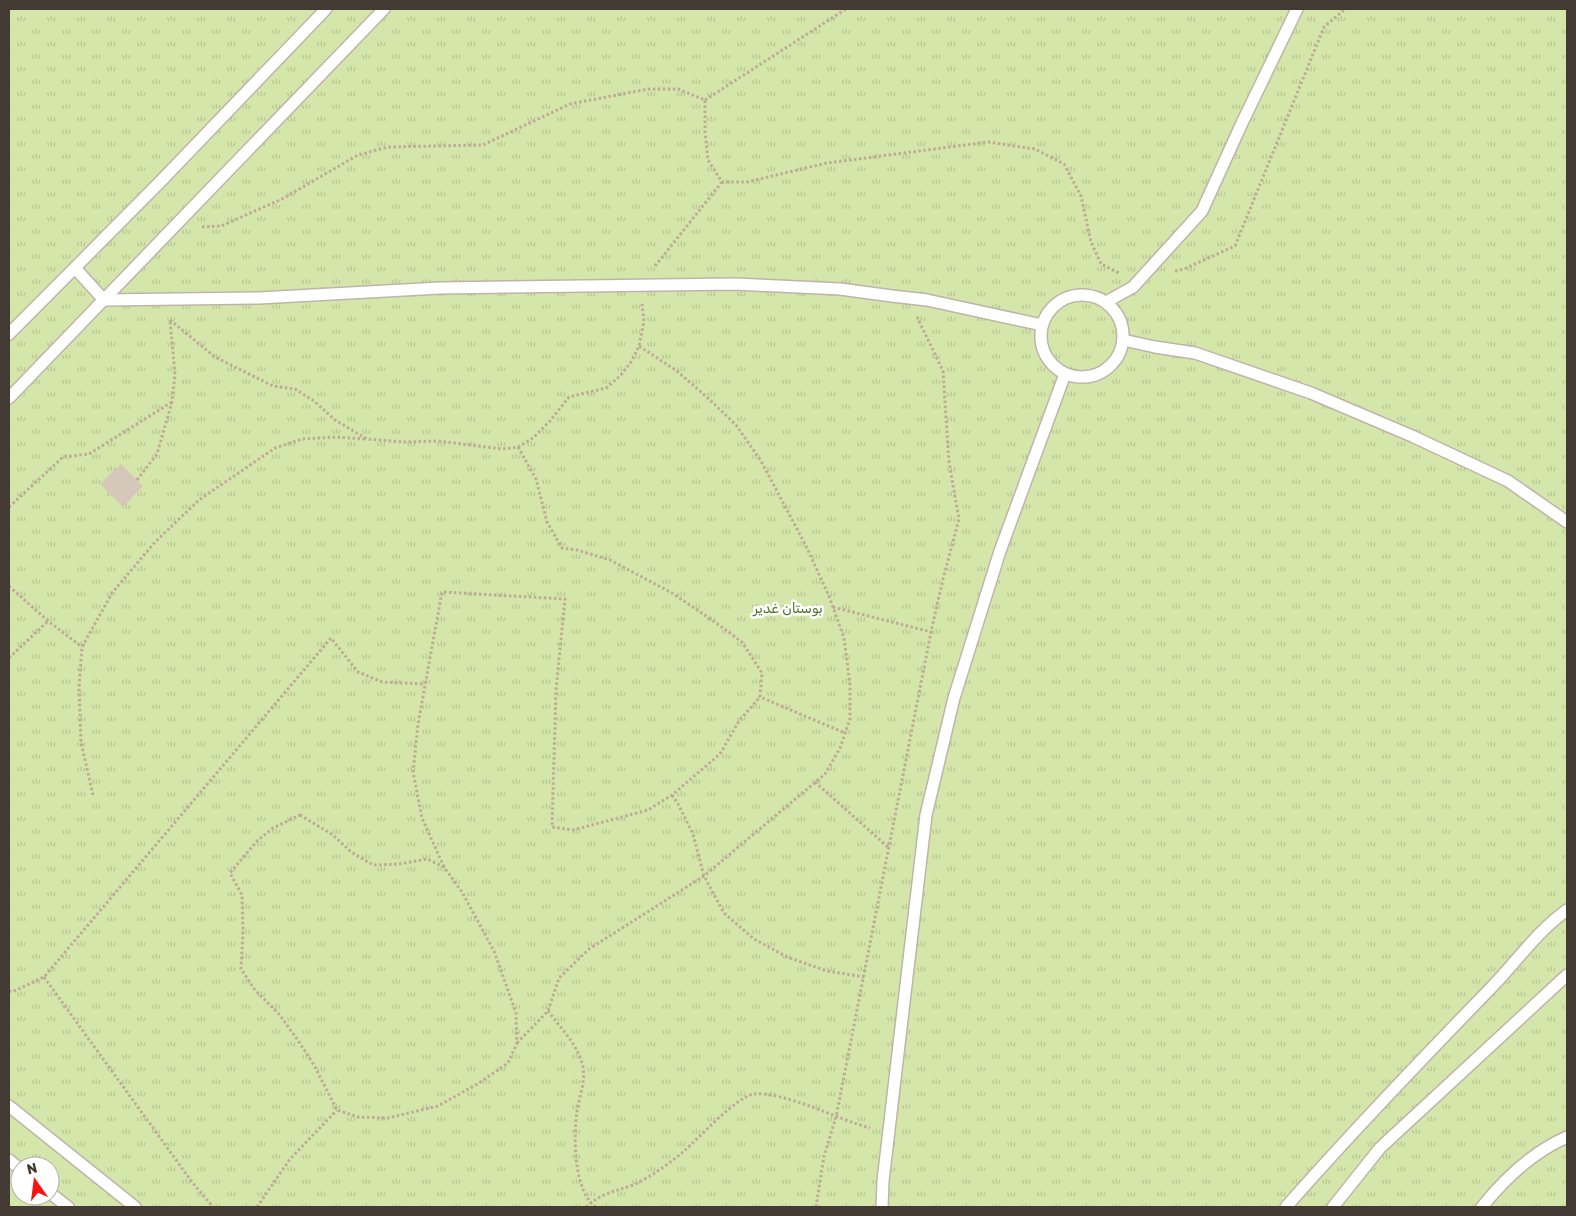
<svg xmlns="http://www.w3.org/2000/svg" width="1576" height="1216" viewBox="0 0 1576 1216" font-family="Rubik,Vazirmatn,sans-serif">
	<defs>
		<pattern id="grass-tufts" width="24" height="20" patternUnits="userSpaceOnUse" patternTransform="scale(1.25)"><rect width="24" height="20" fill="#d5e6ab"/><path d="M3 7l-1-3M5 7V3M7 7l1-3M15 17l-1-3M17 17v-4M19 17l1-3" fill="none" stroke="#b8c694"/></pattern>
	</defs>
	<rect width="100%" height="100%" fill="#f1ebe3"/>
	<path fill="url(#grass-tufts)" fill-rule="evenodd" d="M9,9h1558v1198h-1558zM20,1166h30v30h-30z"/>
	<polygon fill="#d6c7bb" points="121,464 143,486 123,507 100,484"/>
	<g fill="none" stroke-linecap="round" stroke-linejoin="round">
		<g stroke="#c0b4a9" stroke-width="14">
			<g id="lane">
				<polyline points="75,268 104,300 259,298 440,288 735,284 840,289 892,296 927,300 1042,325"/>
				<circle cx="1082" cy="336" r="41"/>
				<polyline points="1106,302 1133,287 1202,211 1242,123 1297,9"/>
				<polyline points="9,334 160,182 326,9"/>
				<polyline points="1123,340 1155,347 1195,353 1311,393 1412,436 1508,481 1567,522"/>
				<polyline points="9,398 384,9"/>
				<polyline points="9,1106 135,1207"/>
				<polyline points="9,1160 20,1169"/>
				<polyline points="50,1193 68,1207"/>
				<polyline points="882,1207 883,1181 926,815 954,698 1000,551 1065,374"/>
				<path d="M1286,1207c65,-74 133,-145 202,-216 27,-27 48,-59 79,-81"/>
				<polyline points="1333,1207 1380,1148 1567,975"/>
				<path d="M1482,1207c23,-29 51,-55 85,-70"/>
			</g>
		</g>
		<g stroke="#beaa97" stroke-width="3" stroke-dasharray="2.5 2.5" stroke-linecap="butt">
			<polyline points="705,100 846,9"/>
			<polyline points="202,227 221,226 282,199 358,155 388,147 483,145 570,104 648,89 678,89 705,100 705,132 708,160 722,182 747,182 827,163 988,142 1035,149 1064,164 1081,196 1091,242 1101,264 1119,273"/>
			<polyline points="655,266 722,182"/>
			<polyline points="1175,271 1184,269 1235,246 1324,27 1345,9"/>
			<polyline points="170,320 215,357 273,386 295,389 314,401 335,420 367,439 403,442 438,441 502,449 518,447 533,438 550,421 569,397 606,388 620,376 631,362 639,346 644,321 642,304"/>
			<polyline points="518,447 536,479 547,522 562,548 577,550 610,560 672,593 712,620 742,642 762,673 760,697 845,733"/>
			<polyline points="137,480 157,454 172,402 175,374 170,320"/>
			<polyline points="9,507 63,457 89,454 172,402"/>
			<polyline points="9,586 48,621 82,647"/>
			<polyline points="833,607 931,632"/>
			<polyline points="9,658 48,621"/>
			<polyline points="815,782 889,848"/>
			<polyline points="93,795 81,742 79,687 82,647 112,593 155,542 199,500 275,448 302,439 336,437 365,439"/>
			<polyline points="672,795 678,804 693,834 704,876 724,913 754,939 787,957 827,971 864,977"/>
			<polygon points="300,815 333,835 351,852 373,865 399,864 427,859 444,867 462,892 494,951 516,1013 517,1043 508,1063 479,1083 438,1106 388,1118 358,1117 337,1110 314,1065 297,1039 279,1014 255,990 241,969 243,932 242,895 230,873 257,841 273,828"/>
			<polyline points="444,867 422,818 413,772 418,724 442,592 565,599 556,690 552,827 573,830 648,810 672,795 720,754 739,721 760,697"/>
			<polyline points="44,977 192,1182 213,1207"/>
			<polyline points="9,991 12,992 44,977 331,638 358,672 382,682 425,684"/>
			<path d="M548,1011c12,16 28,32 34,52 5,16 -3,33 -5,49 -4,24 -3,81 19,95"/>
			<polyline points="517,1043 548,1011 559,978 589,949 704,876 825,774 840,748 850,719 850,685 844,638 829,596 805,544 761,461 736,425 709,399 677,371 639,346"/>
			<polyline points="257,1207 290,1159 337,1110"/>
			<path d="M586,1207c17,-15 28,-15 47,-22 18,-8 37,-22 51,-34 14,-12 53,-55 70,-57 29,-3 86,26 116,34"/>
			<polyline points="816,1207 824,1156 836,1117 931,632 943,579 959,519 949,462 943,371 917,317"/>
		</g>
		<use href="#lane" stroke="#fff" stroke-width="11"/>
	</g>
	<g text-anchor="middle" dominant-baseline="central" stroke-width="5" stroke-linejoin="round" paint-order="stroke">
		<g font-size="14" fill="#507428" stroke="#fff">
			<text x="788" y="608">بوستان غدیر</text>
		</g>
	</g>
	<rect width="1576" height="1216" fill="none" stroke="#433a33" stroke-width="20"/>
	<g transform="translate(35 1181) rotate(346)"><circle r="24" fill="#ffffff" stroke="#b4b0ad"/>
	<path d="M0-4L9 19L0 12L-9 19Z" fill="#f91313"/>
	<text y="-8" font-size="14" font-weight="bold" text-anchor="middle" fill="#433a33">N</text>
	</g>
</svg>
